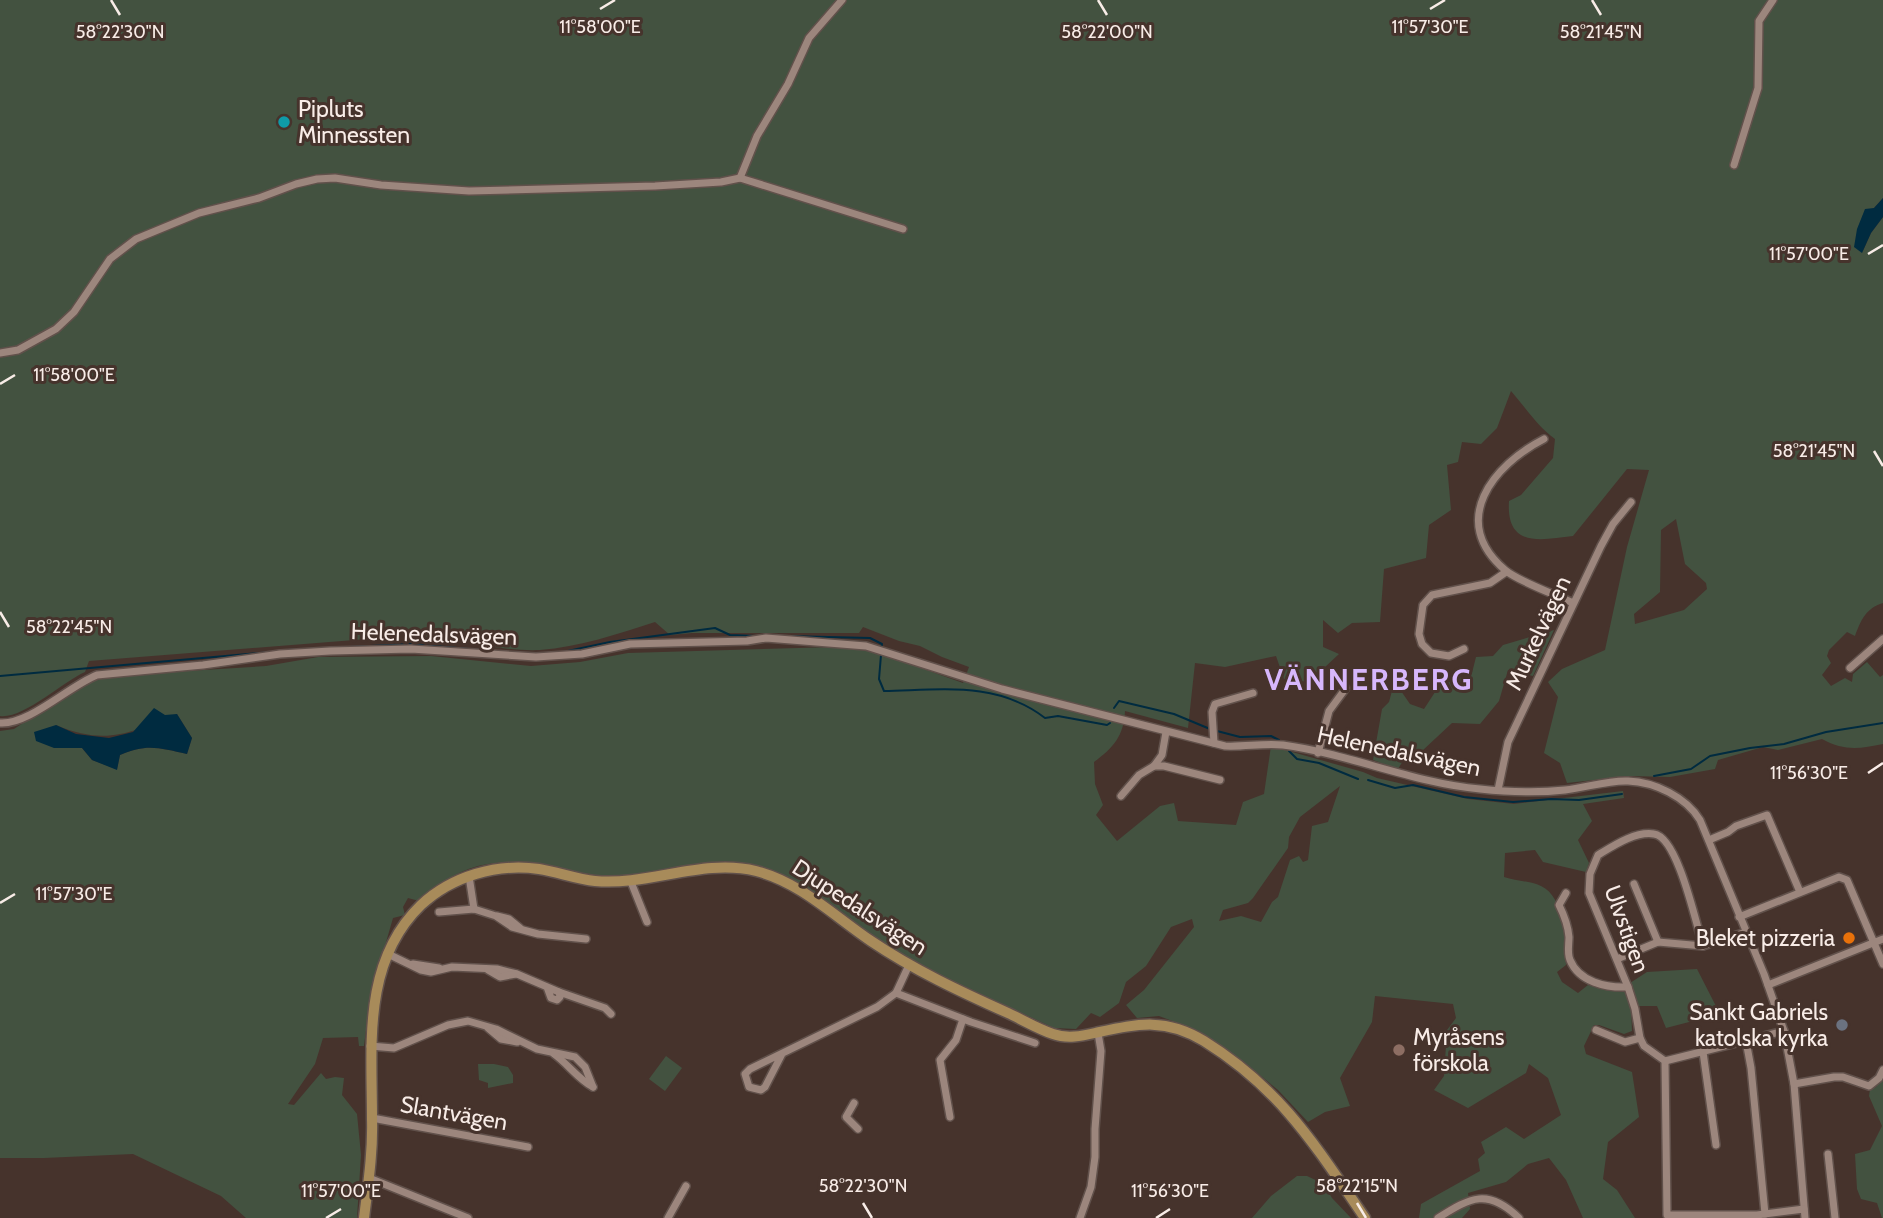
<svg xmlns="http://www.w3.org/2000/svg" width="1883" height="1218" viewBox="0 0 1883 1218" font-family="Cabin,sans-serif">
	<rect width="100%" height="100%" fill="#46332c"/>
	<g fill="#435240" fill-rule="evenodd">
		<path d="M0,0h1883v198l-9,10 -12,45 9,-20 12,-16v386c-17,5 -22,17 -28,33l-8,-4 -18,18 -2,6 4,7 -9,12 9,11 14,-8 7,4 1,-8 14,-12 13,15 3,-2v69c-24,5 -39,7 -61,-5l-44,11 -15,-3 -45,13 -3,9 -45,8 -40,-1 -63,7 -7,-20 -16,-10 14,-56 -10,-15 14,-13 43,-19 22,-103 22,-77 -22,-1 -54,67c-33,4 -67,12 -64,-35l12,-6 32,-37 2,-19c-18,-13 -29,-31 -44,-48l-14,37 -16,16 -19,-2 -4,20 -11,3 4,45 -22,15 -3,33 -42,11 -4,53 -28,1 -14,10 -15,-13v27l16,7 -30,28 -25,-3 -8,-23 -51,11 -30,-4 -7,65 -63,-17c-1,25 -12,37 -31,51l1,22 8,21 -7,10 21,26 43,-35 14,-3 4,18 58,4 7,-23 21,-8 7,-48 92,26 14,6 91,21 46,5 109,-13 1,7 -41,6 9,17 -14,19 11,23 -3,9 -43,-10 -8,-12 -30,3 -1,24c12,4 26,4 37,9 24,11 25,56 25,79l-9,7 5,10 16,11 10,-8c14,4 29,9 43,4l-1,-6 17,-11 50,-3 23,45 -54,14 -9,-22h-26l1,25 -8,3 -25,-9h-5l-10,21 2,8 46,18 7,45 -31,25 -5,37 14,11 18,28h-52l-17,-38 -17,-22 -21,6 -22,18 -38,11 2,16 -8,9h-43l2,-14 59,-33 -2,-12 7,-6 -4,-11 25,-15 18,12 37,-24 -13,-37 -19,-14 -3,9 -58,35 -34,-18 10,-14 3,-46 9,-12 -3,-14 -78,-8 -3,26 -32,56 10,28 -25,6 -17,10 -30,-32 -33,-27 -46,-32 -40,-15 -22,2 -11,-13 18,-15 50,-63 -2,-8 -21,8 -25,39 -20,16 -7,21 -19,14 -9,-4 -15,16 -22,-1 -143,-66 -142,-92c-9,-2 -18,-6 -26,-7 -40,-3 -78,13 -117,14 -47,1 -91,-20 -138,-13 -27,4 -50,20 -69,37l-11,-3 -5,9 2,8 -12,3 -23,80 -6,48h-5l-1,-9 -35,1 -8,26 -27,40 6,1 27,-32 5,6 9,-2 9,1 -2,17 15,19 4,41 -4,63h-111l-25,-22 -88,-42 -89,4h-44v-427l14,-2 60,-40 17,-8 32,-6 143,-9 52,-9 113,-1 100,10 49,-4 48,-9 207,-6 41,5 87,31 6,-16 -27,-10 -22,-11 -21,-5 -36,-14 -4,6h-167l-22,2 -15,-13c-37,12 -76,25 -115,28 -28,1 -53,-4 -81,-8 -30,-3 -61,-3 -92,-3l-278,22 -4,11c-23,10 -61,47 -85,44zM1676,519l9,45 21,19 1,6 -23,21 -49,14 -1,-10 26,-22 1,-62zM177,714l15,24 -5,16c-27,-6 -41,-11 -67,1l-3,14 -25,-9 -10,-12h-28l2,-23c50,21 74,8 121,-11zM1340,786l-12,36 -16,4 -4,34 -5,2 -4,-6 -9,4 -12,37 -6,5 -11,20 -20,-6 -22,5 4,-11 25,-7 5,-5 35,-50 1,-11 11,-20z"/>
		<polygon points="1554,630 1533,676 1508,670 1499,701 1480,724 1452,723 1422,751 1409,751 1398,769 1373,760 1382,709 1389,702 1392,691 1401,691 1410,704 1424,709 1439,686 1472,673 1476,657 1493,656 1503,645"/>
		<polygon points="666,1056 682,1068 665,1091 649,1079"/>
		<polygon points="478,1064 494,1064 508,1067 513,1075 513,1083 488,1088 488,1083 479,1080"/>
		<polygon points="1883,1077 1883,1218 1882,1218 1877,1203 1861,1199 1857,1189 1855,1154 1870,1150 1882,1126 1869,1096 1870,1089 1876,1087"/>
		<polygon points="1297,1176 1307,1176 1324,1184 1332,1198 1351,1218 1252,1218 1271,1196"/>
	</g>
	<g fill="#002b40">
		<polygon points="1883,198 1883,217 1871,233 1862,253 1854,247 1857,229 1865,209 1874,208"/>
		<path d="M154,708l11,7 12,-1 15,24 -5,16c-26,-6 -41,-11 -67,1l-3,15 -25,-10 -10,-12h-28l-18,-7 -2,-9 22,-7 20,9 33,4 24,-6z"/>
	</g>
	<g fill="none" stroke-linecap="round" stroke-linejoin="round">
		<g stroke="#002b40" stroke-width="2">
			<polyline points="786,636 870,638 882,644 881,649"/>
			<polyline points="287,650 412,644 480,650"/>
			<polyline points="563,652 610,642 715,628 730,635 756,636"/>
			<polyline points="531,653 543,653"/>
			<path d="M881,655l-2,24 5,12c57,-1 113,-10 161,27l13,-2 49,9 3,-2"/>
			<polyline points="0,676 271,652"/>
			<polyline points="1114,708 1119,701 1174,714 1210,729"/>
			<polyline points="1217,731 1240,737 1271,736 1279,740"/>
			<polyline points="1289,751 1297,759 1319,763 1358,779"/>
			<polyline points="1654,776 1691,769 1710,756 1750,748 1784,744 1826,732 1883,723"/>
			<polyline points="1368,780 1395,788 1413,785 1464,797 1513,802 1551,799 1579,800 1622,794"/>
		</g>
		<g stroke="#61514b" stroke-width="10">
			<g id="street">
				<polyline points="1734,165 1758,88 1759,21 1773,0"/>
				<polyline points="740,178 757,136 788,84 809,38 842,0"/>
				<polyline points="0,353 18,350 56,329 74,312 110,259 136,239 199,213 259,198 296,184 317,179 335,178 381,185 469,191 655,186 721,182 740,178 903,229"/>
				<path d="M1544,439c-51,26 -96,82 -39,131 14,12 50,24 68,33"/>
				<polyline points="1464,649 1449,656 1431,653 1422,644 1419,634 1423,605 1432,595 1490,583 1506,572"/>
				<polyline points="1850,668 1883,639"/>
				<path d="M0,723c29,2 69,-37 97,-48l106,-10 77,-11 50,-3 81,-2 125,8 46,-3 48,-10 117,-3 19,-3 100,8 136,43 223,57c20,1 38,-3 58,-1 67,9 130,38 197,44 28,3 58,4 85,1 21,-2 42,-10 63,-9 27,1 58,16 72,39l64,154 20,57 10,53 11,134"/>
				<polyline points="1214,743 1212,712 1215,704 1253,693"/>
				<polyline points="1318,753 1329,711 1346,688"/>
				<polyline points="1154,766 1164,766 1220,780"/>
				<polyline points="1498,790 1508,742 1601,546 1613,524 1631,502"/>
				<polyline points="1121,796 1139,775 1154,766 1162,755 1166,732"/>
				<polyline points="1709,840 1728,832 1736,826 1767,815 1800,892"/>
				<polyline points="469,876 474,909"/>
				<polyline points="631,882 647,922"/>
				<polyline points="1634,884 1658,942"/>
				<path d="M1566,893l-7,12c5,10 9,20 10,32 0,7 -2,16 1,23 9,22 36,28 58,27"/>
				<polyline points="439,912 474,909 496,916 512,927 538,934 586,939"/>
				<polyline points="497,916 509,919 520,928"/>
				<polyline points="1739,917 1839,877 1847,880 1883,964"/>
				<path d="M1746,932l-43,14c-7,-22 -25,-109 -49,-112 -19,-3 -41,12 -56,21l-8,19 -1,19 39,94 7,22 5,29 4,8 21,15 2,154h90l47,-6"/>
				<polyline points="388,954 421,970 431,972 452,967 497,969 517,974 559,992 560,997 557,1000 551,998 547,987"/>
				<polyline points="1617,959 1658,942 1703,946"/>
				<polyline points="413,964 439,968"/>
				<polyline points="488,970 500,977 516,974"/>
				<polyline points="1768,985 1883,939"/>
				<polyline points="559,992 605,1008 611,1014"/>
				<polyline points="896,993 971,1022 1035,1043"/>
				<polyline points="488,1028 501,1039 517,1042"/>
				<polyline points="1596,1030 1625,1042 1640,1038"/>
				<polyline points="1746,1041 1751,1068 1765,1214"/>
				<polyline points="370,1046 394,1048 448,1025 468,1021 496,1029 537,1049 575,1057 585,1067 593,1087"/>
				<polyline points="1703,1052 1716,1145"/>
				<path d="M554,1054c14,10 24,25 39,33"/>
				<polyline points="782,1054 765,1087 761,1090 749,1087 745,1074 750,1069 877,1007 896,993 909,965"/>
				<polyline points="1665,1061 1784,1031"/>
				<polyline points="1794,1084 1834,1077 1843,1077 1869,1086 1879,1078 1883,1070"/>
				<polyline points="854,1103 846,1117 858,1129"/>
				<polyline points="950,1117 940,1060 956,1040 963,1019"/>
				<polyline points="372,1118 528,1147"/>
				<polyline points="1828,1154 1835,1218"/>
				<polyline points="369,1178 468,1218"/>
				<polyline points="668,1218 686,1186"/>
				<polyline points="1080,1218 1091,1187 1095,1157 1095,1129 1101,1051 1098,1033"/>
				<path d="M1438,1218c33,-21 50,-30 81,0"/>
			</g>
		</g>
		<g stroke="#61514b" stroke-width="13">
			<path id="secondary" d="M364,1218c4,-33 9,-66 8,-99 0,-74 -10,-157 49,-214 31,-29 76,-42 118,-36 19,3 37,10 56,12 54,5 108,-23 161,-10 44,11 78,45 115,70 43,29 90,51 137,72 15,7 30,16 45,21 14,5 29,2 42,-1 42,-9 70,-16 109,8 77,48 111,104 161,177"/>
		</g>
		<use href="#street" stroke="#9c867d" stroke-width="7"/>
		<use href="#secondary" stroke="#a88b5a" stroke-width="10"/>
	</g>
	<path fill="none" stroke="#f8ece7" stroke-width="2.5" d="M111,0l9,15M1098,0l9,15M1592,0l9,15M600,9l15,-9M1430,9l15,-9M1868,254l15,-9M0,384l15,-9M1874,451l9,15M0,612l9,15M1868,773l15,-10M0,903l15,-9M863,1203l9,15M1357,1203l9,15M326,1218l15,-9M1156,1218l14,-9"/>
	<circle fill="#0f9aa8" stroke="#46332c" stroke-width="2.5" cx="284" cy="122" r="7"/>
	<circle fill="#e8710a" stroke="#46332c" stroke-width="2.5" cx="1849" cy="938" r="7"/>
	<circle fill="#6b7280" stroke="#46332c" stroke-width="2.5" cx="1842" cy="1025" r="7"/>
	<circle fill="#8d6e63" stroke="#46332c" stroke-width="2.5" cx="1399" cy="1050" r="7"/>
	<g text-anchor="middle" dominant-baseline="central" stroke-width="6" stroke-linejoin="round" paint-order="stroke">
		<g font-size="23" fill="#f8ece7" stroke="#46332c" text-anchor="start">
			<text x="298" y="109">Pipluts<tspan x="298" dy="26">Minnessten</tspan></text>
			<text x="1835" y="938" text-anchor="end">Bleket pizzeria</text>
			<text x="1828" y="1012" text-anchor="end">Sankt Gabriels<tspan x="1828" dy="26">katolska kyrka</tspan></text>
			<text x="1413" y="1037">Myråsens<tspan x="1413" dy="26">förskola</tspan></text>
		</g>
		<g font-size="23" fill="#f8ece7" stroke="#46332c">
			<text transform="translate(1538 633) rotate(-65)">Murkelvägen</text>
			<text transform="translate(434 634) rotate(2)">Helenedalsvägen</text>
			<text transform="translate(1399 751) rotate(12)">Helenedalsvägen</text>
			<text transform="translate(860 907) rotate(33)">Djupedalsvägen</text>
			<text transform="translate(1627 929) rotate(70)">Ulvstigen</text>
			<text transform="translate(454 1113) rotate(10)">Slantvägen</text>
		</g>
		<g font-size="30" font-weight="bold" letter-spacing="2" fill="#d7b7fc" stroke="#46332c">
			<text x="1369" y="679">VÄNNERBERG</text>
		</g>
	</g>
	<g font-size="18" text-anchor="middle" fill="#f8ece7" stroke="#46332c" stroke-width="6" stroke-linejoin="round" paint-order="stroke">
		<text x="1430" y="33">11°57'30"E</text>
		<text x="600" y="33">11°58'00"E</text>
		<text x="120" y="38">58°22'30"N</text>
		<text x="1107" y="38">58°22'00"N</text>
		<text x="1601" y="38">58°21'45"N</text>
		<text x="1809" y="260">11°57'00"E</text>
		<text x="74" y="381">11°58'00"E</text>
		<text x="1814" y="457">58°21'45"N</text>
		<text x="69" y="633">58°22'45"N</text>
		<text x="1809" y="779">11°56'30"E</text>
		<text x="74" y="900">11°57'30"E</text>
		<text x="863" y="1192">58°22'30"N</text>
		<text x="1357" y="1192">58°22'15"N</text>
		<text x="341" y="1197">11°57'00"E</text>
		<text x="1170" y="1197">11°56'30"E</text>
	</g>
</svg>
